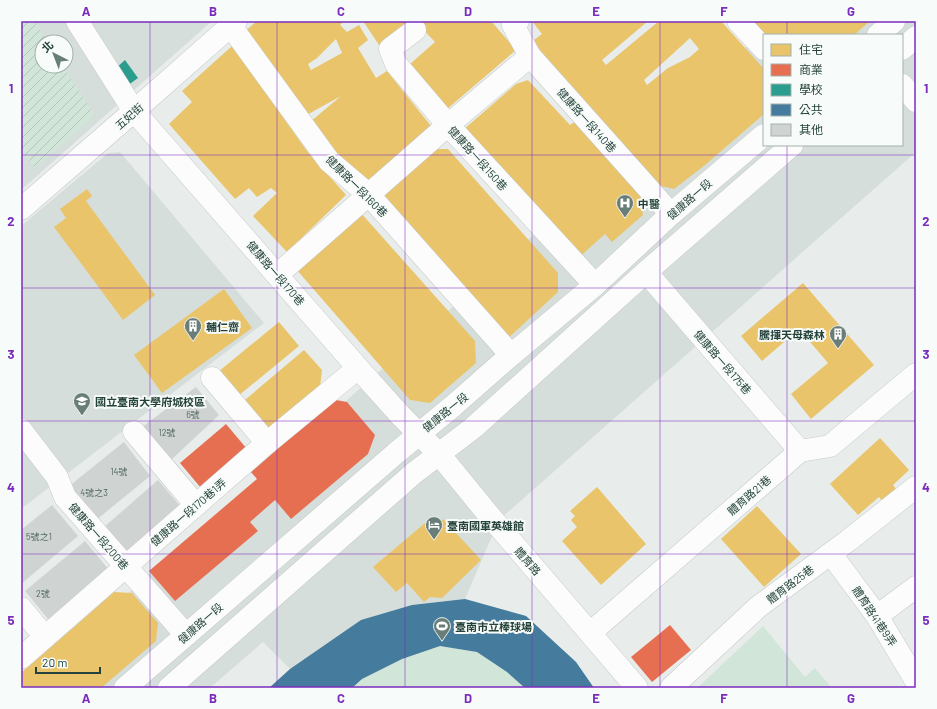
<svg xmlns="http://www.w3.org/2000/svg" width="937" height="709" viewBox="0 0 937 709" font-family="Barlow,'Noto Sans TC',sans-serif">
	<defs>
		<pattern id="garden-furrows" width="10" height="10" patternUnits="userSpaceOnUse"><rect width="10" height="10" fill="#d1e6d8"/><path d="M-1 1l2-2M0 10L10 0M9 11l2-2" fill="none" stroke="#b3c6ba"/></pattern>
	</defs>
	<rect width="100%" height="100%" fill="#e8edeb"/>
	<g fill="#d6dedb" fill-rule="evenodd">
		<path d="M21,21h191l-191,169zM42,42h24v24h-24z"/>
		<path d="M776,21h140v131l-417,368 -34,79 -175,70 -27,-27 -53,46h-189zM764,35h138v110h-138z"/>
		<polygon points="120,152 264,323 21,509 21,226 108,153"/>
	</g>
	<g fill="#d1e6d8">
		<polygon points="465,599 526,616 576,662 594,688 269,688 361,620 412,605"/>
		<polygon points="763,626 805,677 815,668 832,688 697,688"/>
	</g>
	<polygon fill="url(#garden-furrows)" points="21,21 35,21 48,42 42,42 42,66 63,66 95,115 35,168 21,150"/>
	<g fill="#e9c46a" fill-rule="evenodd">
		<path d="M257,21h87l-4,4 7,7 12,-7 9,15 -10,8 18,30 11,-7 44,55 -66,60 -55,-64 31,-26 -38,21 -60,-84zM336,39l6,14 -31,17 -3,-6 9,-6z"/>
		<polygon points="363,21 407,21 412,27 381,48"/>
		<polygon points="415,21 491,21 516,50 447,109 409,65 435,42"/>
		<path d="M532,21h116l-46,39 4,5 53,-44h62l43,48v45l-59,51 -31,24 -17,-4 -119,-135 -4,-10 8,-6zM690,38l9,11 -9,8 -22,11 -21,17 -3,-5z"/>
		<polygon points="749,21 870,21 854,35 764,35"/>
		<polygon points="232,46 307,151 346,195 287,252 253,216 277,193 271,188 257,197 249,188 235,199 169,124 192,102 182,91"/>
		<polygon points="528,80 570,125 576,121 640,192 643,215 612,242 605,234 576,260 463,130 516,84"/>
		<polygon points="436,149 448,149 558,273 558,292 506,340 379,199"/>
		<polygon points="87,189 92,196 86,201 155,295 123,320 54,227 66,218 60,209"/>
		<polygon points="360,212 475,341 476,363 430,403 410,400 296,269"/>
		<polygon points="803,283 874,365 811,419 791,394 828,363 799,329 762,361 741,336"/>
		<polygon points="224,289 252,328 162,393 134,355"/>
		<polygon points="279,322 299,346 238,396 218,372"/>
		<polygon points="304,350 322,370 320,387 269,429 245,400"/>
		<polygon points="880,438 909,470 893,485 897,490 883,502 879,497 858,515 830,484"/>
		<polygon points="597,487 646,544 601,585 562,541 577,527 571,520 575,516 570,511"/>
		<polygon points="757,506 801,554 764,587 721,539"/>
		<polygon points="431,518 444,520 481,560 442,598 430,597 424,602 407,583 396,592 373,567"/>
		<polygon points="114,592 132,593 158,623 156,641 101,688 25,688 21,683 21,673"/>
	</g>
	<g fill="#e76f51">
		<polygon points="336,400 347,402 375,435 368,454 291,519 275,500 250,522 258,531 175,601 149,571 257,479 250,471"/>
		<polygon points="226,424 247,449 201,488 180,463"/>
		<polygon points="670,625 691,650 652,682 631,657"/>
	</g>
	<polygon fill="#2a9d8f" points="125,60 138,78 127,86 115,69"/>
	<polygon fill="#457b9d" points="465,599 526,616 576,662 594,688 525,688 507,672 477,652 440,646 402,659 362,679 352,688 269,688 290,669 361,620 412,605"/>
	<g fill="#cfd4d2">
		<polygon points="196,387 219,415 171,460 142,427"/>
		<polygon points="124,442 150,476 95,521 68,487"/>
		<polygon points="158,480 181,507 126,554 103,528"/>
		<polygon points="52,505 78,536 21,584 21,530"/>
		<polygon points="85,541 109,570 48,619 25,591"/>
	</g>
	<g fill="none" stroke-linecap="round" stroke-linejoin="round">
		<g stroke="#c5cac8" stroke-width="23">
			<g id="minor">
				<polyline points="77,21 134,111 358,368 401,416 439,454 488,514 637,688"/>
				<polyline points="518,21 513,25 530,56 671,214"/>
				<polyline points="738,21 764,49"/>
				<polyline points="230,25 329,161 369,195 511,355"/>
				<polyline points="415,30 390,49 396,64 448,125 595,285"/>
				<polyline points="878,35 894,21"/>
				<polyline points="902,49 916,37"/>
				<polyline points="902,85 916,101"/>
				<polyline points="21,209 134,111 236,21"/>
				<polyline points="646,272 800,451"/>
				<polyline points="277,275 448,125 530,56"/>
				<polyline points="212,378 267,443"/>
				<polyline points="21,430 57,477 65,497 186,635"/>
				<polyline points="134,432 196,505"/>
				<polyline points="831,554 877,616 916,681"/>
				<polyline points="21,608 45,637"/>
				<polyline points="877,616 916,587"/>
				<polyline points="590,633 800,451 830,446 916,374"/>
				<polyline points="21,658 267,443 358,368"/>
				<polyline points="125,688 396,453 453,406 511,355 595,285 671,214 764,135"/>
				<polyline points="169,688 414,473 473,428 646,272 792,145"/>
				<polyline points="671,688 758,607 849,540 916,487"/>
			</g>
		</g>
		<use href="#minor" stroke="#fcfcfc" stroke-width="22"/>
	</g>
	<path fill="none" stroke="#7b2cbf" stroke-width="1" stroke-opacity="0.55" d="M150,21v667M277,21v667M405,21v667M532,21v667M660,21v667M787,21v14M787,145v543M21,155h895M21,288h895M21,421h895M21,554h895"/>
	<defs>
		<g id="hospital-pin" transform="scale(0.9)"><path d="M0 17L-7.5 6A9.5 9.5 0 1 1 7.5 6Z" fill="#697e78" stroke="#f7fbf9"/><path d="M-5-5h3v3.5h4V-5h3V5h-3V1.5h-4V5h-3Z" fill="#fff"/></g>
		<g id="building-pin" transform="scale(0.9)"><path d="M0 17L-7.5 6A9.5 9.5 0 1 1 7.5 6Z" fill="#697e78" stroke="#f7fbf9"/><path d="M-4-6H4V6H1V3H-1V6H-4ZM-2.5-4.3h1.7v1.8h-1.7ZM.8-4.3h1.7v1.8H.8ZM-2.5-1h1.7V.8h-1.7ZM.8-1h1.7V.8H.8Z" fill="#fff"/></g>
		<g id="university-pin" transform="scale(0.9)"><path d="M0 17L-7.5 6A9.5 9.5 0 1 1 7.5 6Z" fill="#697e78" stroke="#f7fbf9"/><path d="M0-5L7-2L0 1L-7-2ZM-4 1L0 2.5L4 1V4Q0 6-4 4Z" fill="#fff"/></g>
		<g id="hotel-pin" transform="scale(0.9)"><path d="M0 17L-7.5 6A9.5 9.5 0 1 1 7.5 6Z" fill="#697e78" stroke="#f7fbf9"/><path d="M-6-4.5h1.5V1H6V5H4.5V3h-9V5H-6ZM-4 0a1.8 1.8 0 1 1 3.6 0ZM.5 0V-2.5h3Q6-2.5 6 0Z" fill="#fff"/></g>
		<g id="stadium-pin" transform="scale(0.9)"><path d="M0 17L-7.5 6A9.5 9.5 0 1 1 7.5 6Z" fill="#697e78" stroke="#f7fbf9"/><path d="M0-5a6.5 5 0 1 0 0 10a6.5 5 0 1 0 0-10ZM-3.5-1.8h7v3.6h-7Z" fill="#fff"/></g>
	</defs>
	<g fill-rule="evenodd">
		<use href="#hospital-pin" x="625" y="203"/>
		<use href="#building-pin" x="193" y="326"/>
		<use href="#building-pin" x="838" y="334"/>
		<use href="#university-pin" x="82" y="401"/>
		<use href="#hotel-pin" x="434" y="525"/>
		<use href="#stadium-pin" x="442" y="626"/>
	</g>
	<g text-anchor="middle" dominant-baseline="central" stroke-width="4" stroke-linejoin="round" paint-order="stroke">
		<g font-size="9" fill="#506761">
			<text x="193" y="414">6號</text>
			<text x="167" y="432">12號</text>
			<text x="119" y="471">14號</text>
			<text x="94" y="492">4號之3</text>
			<text x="39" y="536">5號之1</text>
			<text x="43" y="593">2號</text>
		</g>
		<g font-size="11" fill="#24423a" stroke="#f7fbf9">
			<text transform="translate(129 116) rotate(-41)">五妃街</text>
			<text transform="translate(587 120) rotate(48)">健康路一段140巷</text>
			<text transform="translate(478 158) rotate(48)">健康路一段150巷</text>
			<text transform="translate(357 186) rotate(45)">健康路一段160巷</text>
			<text transform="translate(689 199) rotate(-41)">健康路一段</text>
			<text transform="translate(276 273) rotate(49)">健康路一段170巷</text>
			<text transform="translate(723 362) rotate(49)">健康路一段175巷</text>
			<text transform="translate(445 412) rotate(-39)">健康路一段</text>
			<text transform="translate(749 495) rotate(-41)">體育路21巷</text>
			<text transform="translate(188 512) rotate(-41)">健康路一段170巷1弄</text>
			<text transform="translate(99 536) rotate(49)">健康路一段200巷</text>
			<text transform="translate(528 561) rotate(49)">體育路</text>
			<text transform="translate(790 584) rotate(-37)">體育路25巷</text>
			<text transform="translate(875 616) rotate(56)">體育路41巷9弄</text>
			<text transform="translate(200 623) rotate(-41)">健康路一段</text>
		</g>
		<g font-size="11" font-weight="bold" fill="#24423a" stroke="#f7fbf9" text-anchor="start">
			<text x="638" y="203">中醫</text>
			<text x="206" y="326">輔仁齋</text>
			<text x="825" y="334" text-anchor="end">騰揮天母森林</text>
			<text x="95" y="401">國立臺南大學府城校區</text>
			<text x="447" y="525">臺南國軍英雄館</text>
			<text x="455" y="626">臺南市立棒球場</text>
		</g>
	</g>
	<rect width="937" height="709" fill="none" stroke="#f7fbf9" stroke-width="44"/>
	<rect x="763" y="34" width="140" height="112" fill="#f7fbf9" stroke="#a3b1ad"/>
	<rect x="771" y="44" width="20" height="12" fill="#e9c46a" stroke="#a3b1ad"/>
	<text x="799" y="54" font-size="12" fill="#24423a">住宅</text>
	<rect x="771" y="64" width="20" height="12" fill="#e76f51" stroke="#a3b1ad"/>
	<text x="799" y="74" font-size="12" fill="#24423a">商業</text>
	<rect x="771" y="84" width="20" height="12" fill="#2a9d8f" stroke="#a3b1ad"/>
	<text x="799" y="94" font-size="12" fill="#24423a">學校</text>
	<rect x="771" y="104" width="20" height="12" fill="#457b9d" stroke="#a3b1ad"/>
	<text x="799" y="114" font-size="12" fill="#24423a">公共</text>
	<rect x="771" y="124" width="20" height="12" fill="#cfd4d2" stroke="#a3b1ad"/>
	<text x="799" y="134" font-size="12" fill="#24423a">其他</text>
	<g transform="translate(54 54) rotate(318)"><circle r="19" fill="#f7fbf9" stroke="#a3b1ad"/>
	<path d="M0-3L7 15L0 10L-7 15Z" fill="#697e78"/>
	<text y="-6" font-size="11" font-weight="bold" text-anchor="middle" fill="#24423a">北</text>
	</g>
	<path d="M36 667v6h64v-6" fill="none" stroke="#24423a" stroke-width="2"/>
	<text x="42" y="667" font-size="12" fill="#24423a" stroke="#f7fbf9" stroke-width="3" paint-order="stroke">20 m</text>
	<rect x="22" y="22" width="893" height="665" fill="none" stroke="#7b2cbf" stroke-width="1.5"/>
	<g font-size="13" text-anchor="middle" font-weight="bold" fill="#7b2cbf">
		<text x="86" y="16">A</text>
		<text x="213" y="16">B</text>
		<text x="341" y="16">C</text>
		<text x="468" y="16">D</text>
		<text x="596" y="16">E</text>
		<text x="724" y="16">F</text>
		<text x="851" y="16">G</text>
		<text x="11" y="93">1</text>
		<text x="926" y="93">1</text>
		<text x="11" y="226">2</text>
		<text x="926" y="226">2</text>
		<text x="11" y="359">3</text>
		<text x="926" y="359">3</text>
		<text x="11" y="492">4</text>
		<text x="926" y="492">4</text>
		<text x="11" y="625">5</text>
		<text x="926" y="625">5</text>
		<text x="86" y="703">A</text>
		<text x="213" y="703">B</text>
		<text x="341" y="703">C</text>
		<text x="468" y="703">D</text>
		<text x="596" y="703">E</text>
		<text x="724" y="703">F</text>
		<text x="851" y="703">G</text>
	</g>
</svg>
